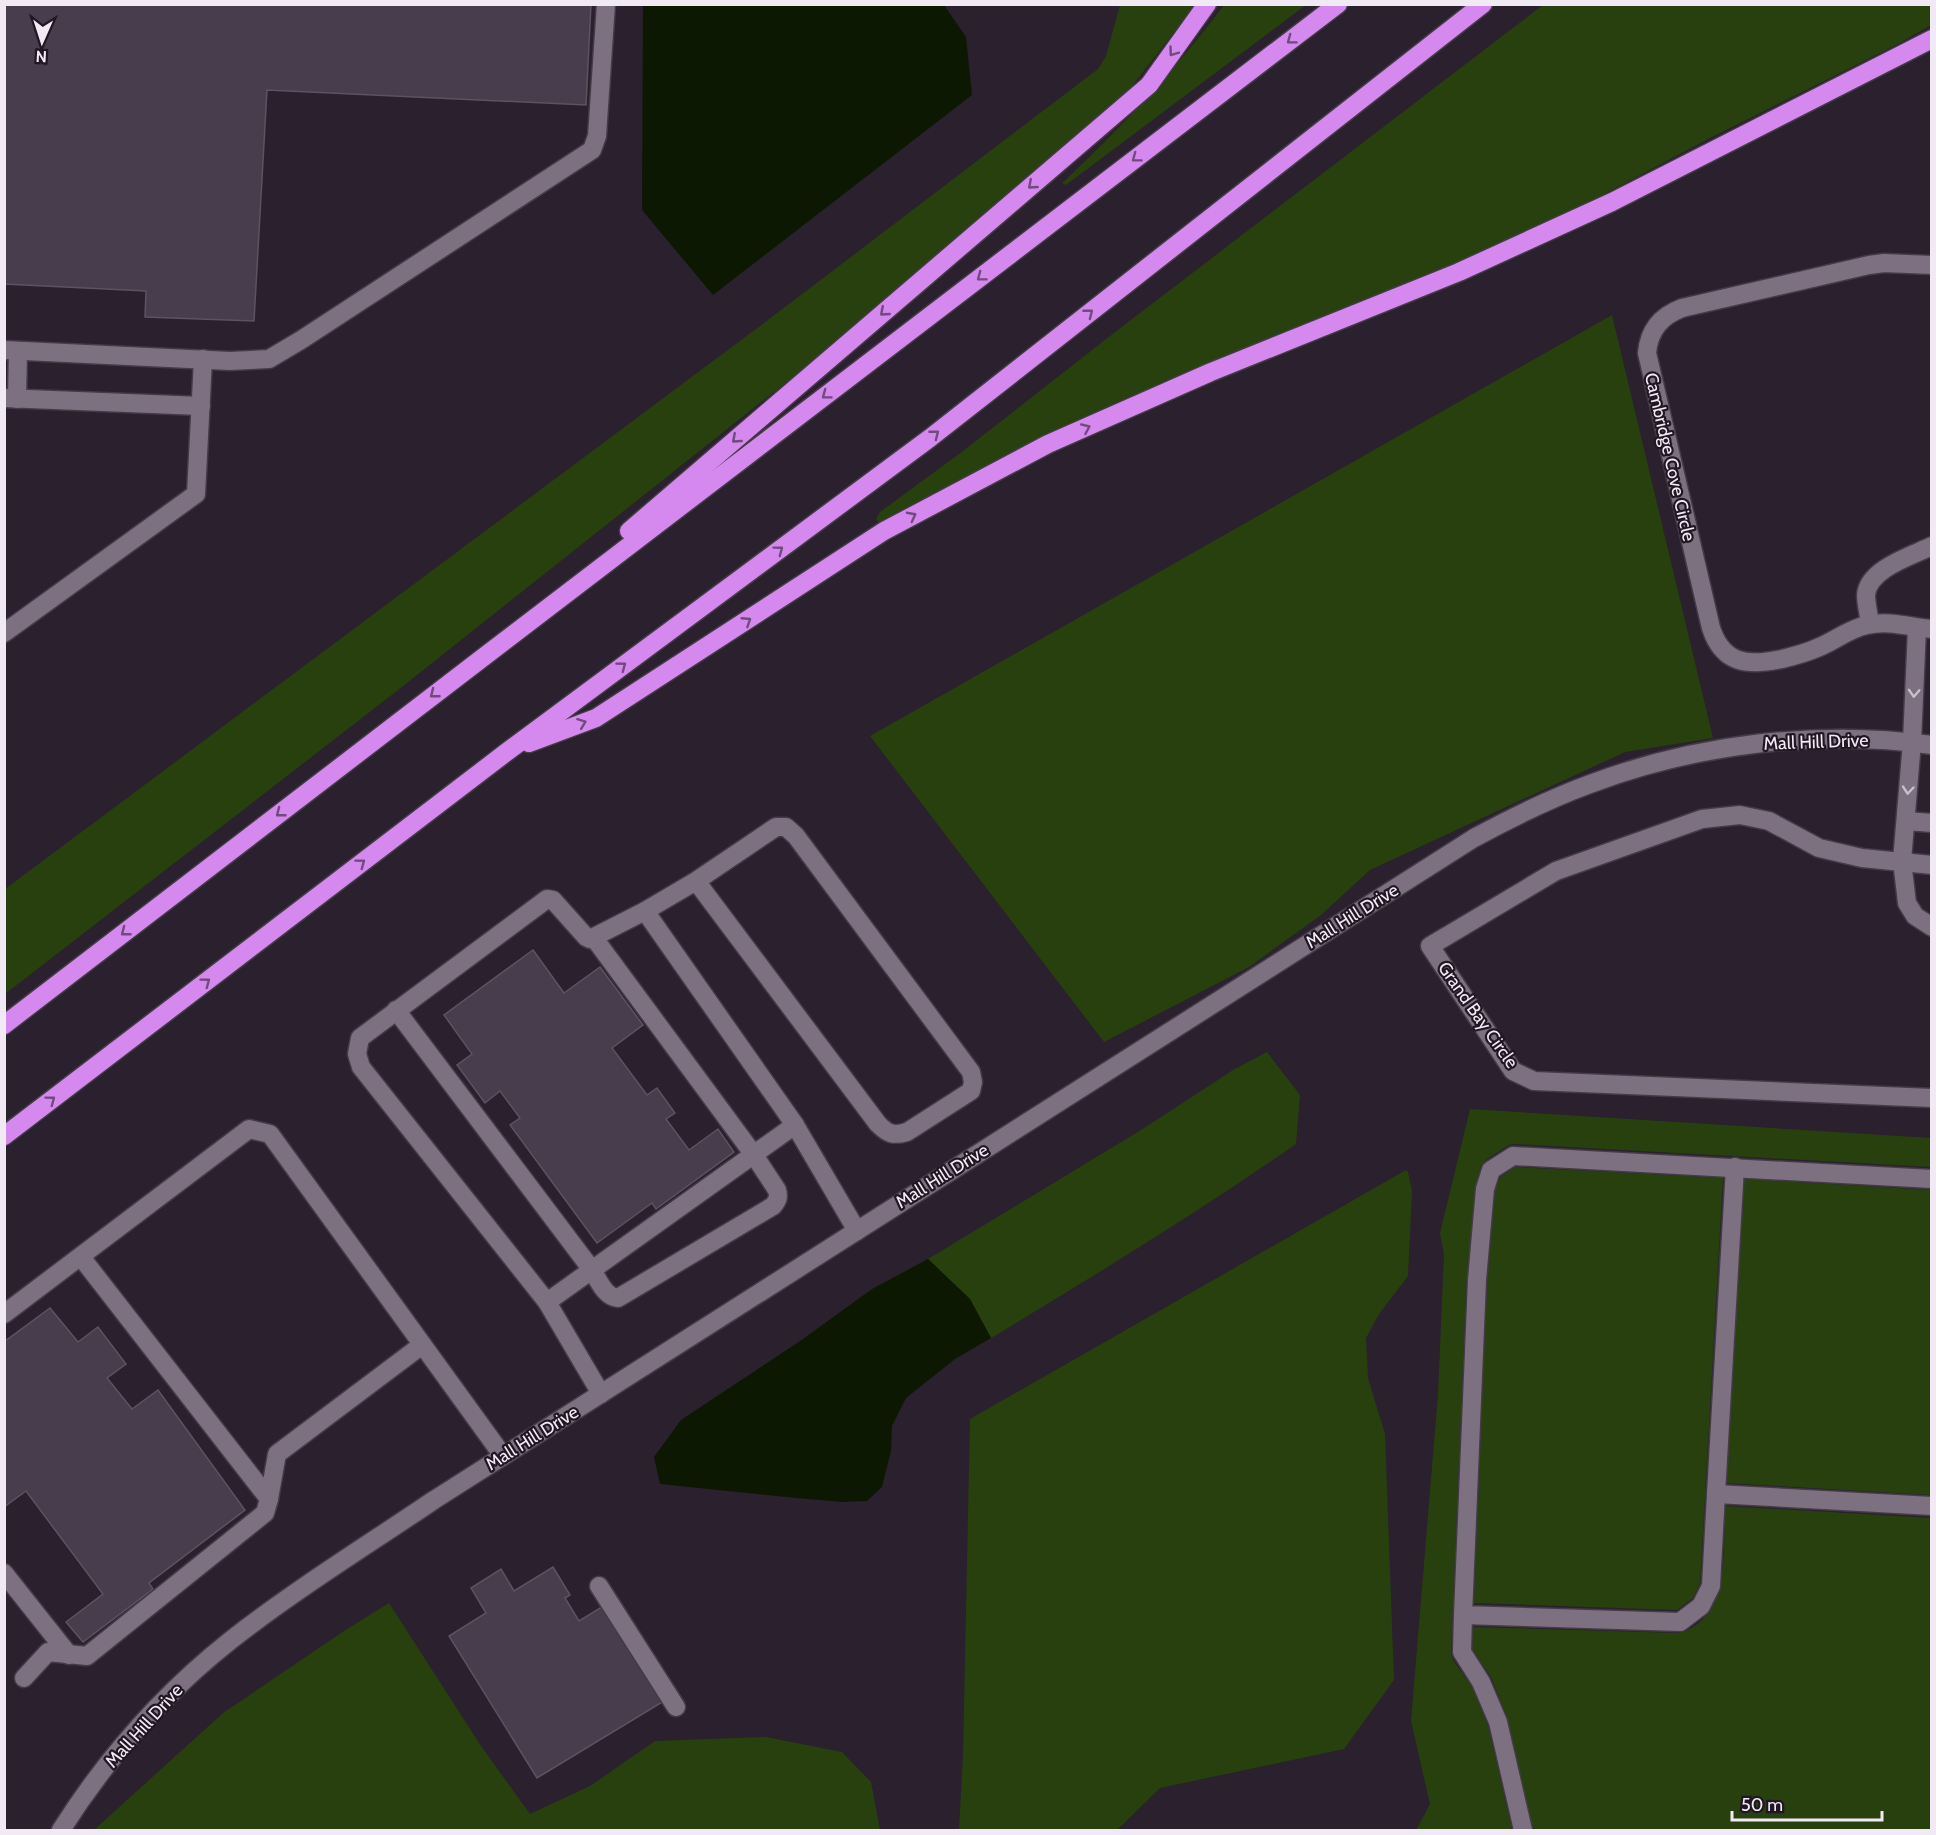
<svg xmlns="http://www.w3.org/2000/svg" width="1936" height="1835" viewBox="0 0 1936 1835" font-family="Cabin,sans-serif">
	<rect width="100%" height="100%" fill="#2a202e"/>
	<g fill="#28400d">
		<polygon points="1120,5 1195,5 1122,99 837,342 393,694 5,994 5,889 764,323 1098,69 1106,56"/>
		<path d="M1224,5h82l-240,180 -4,-2c59,-55 114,-114 162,-178z"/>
		<path d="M1543,5h388v20l-31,18 -190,95 -196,104 -444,182c-63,29 -124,62 -184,98l-5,2 -5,-5 4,-7 83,-61 156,-122z"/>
		<polygon points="1612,315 1713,738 1625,752 1370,870 1321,915 1249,967 1104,1042 870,736"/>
		<path d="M1267,1052l33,43 -4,49c-99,69 -202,132 -305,194l-21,-39 -42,-40 213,-129 92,-60z"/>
		<polygon points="1470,1109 1931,1138 1931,1167 1513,1144 1507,1146 1486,1160 1481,1166 1475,1188 1466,1291 1451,1652 1453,1660 1473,1688 1488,1726 1512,1830 1416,1830 1430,1804 1411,1721 1438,1394 1444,1254 1440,1233"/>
		<polygon points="1515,1167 1723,1178 1700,1583 1693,1598 1677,1610 1474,1603 1487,1281 1495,1191 1500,1177"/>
		<polygon points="1406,1170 1408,1172 1412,1191 1408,1276 1379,1314 1366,1338 1368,1378 1385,1434 1394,1680 1344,1749 1160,1788 1117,1830 959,1830 963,1754 970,1419"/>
		<polygon points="1744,1179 1931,1190 1931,1495 1726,1483"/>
		<path d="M1725,1506l206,12v312h-397l-5,-14 -22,-99 -16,-40 -19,-28 1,-22 206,6c52,-14 44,-85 46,-127z"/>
		<polygon points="389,1603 481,1746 530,1814 590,1786 655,1741 766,1737 842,1752 871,1782 880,1830 94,1830 223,1713 344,1631"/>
	</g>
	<g fill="#0d1803">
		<polygon points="643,5 944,5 966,37 972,95 713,295 642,210"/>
		<polygon points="928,1259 970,1299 991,1338 955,1359 906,1398 892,1426 891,1451 882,1487 867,1501 843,1502 796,1498 660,1484 654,1457 681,1420 803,1339 872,1289"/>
	</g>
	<g fill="#483d4c" stroke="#5e5262" stroke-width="1.5">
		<polygon points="4,4 591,4 586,105 267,90 254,321 145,317 146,291 4,284"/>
		<polygon points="533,950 564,993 600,967 643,1025 612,1048 647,1095 657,1088 675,1113 666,1119 689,1150 718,1129 734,1152 656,1209 652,1203 597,1243 510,1125 520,1118 500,1091 485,1103 457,1065 472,1054 444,1015"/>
		<polygon points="50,1308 78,1342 98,1327 126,1364 107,1378 132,1409 158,1390 245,1510 149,1583 153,1589 83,1642 66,1622 103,1594 26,1491 4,1507 4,1342"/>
		<polygon points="553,1567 570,1595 565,1598 579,1621 605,1605 664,1701 537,1778 449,1636 486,1613 471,1588 501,1569 514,1591"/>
	</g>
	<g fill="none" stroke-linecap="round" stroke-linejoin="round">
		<g stroke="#443b47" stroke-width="21">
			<g id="minor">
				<path d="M1932,265l-48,-2 -15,2 -187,43c-21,8 -33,22 -35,45l64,275c12,37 38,38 71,31 12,-3 24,-6 35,-11 18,-7 31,-19 50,-23 21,-5 43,2 65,4"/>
				<polyline points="4,350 230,361 269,359 301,340 592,150 597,136 606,4"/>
				<polyline points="4,398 201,406"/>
				<polyline points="17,399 18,351"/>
				<path d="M1870,624c-1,-9 -4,-20 -4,-29 2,-26 45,-39 66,-49"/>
				<polyline points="1917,628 1912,742 1902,861 1907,903 1915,916 1932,927"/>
				<polyline points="4,633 196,494 203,359"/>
				<polyline points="1906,821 1932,823"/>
				<polyline points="1932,865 1862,858 1819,848 1769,821 1740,815 1702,819 1556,871 1430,946 1513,1071 1534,1081 1932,1098"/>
				<path d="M645,911l51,-30 80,-54h10l10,9 175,236 2,10 -2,9 -64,41c-14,4 -19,2 -29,-8l-182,-243"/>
				<path d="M396,1010l196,260c7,11 13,27 26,28l155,-92c5,-6 6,-9 4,-16l-23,-35 -160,-217"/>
				<polyline points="1932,1179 1513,1156 1491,1170 1485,1189 1477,1280 1463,1615 1680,1622 1701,1606 1711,1586 1716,1494 1932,1506"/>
				<polyline points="81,1257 269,1499"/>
				<polyline points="547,1302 795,1125 857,1231"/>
				<polyline points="4,1314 249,1129 270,1134 503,1456"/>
				<polyline points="601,1394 547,1302 361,1067 357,1054 360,1038 547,899 553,900 586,937 590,939 645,911 795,1125"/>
				<polyline points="1716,1494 1735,1167"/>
				<polyline points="4,1573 69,1655"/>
				<polyline points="599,1586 676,1707"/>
				<polyline points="1463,1615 1462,1652 1481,1682 1498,1722 1523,1830"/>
				<polyline points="24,1678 48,1652 87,1656 265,1513 269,1499 277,1454 422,1345"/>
				<path d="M61,1830c45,-71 103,-137 170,-190 64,-50 135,-94 203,-140l1040,-662c37,-20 75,-39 116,-54 106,-40 229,-55 342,-39"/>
			</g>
		</g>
		<g stroke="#443b47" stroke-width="21">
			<g id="highway">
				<polyline points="629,531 1149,85 1207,4"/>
				<polyline points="529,743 596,718 884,531 1048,444 1211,372 1459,272 1612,202 1932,39"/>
				<polyline points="4,1025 481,659 1338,4"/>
				<polyline points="4,1136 508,751 930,438 1483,4"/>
			</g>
		</g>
		<use href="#minor" stroke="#7c7081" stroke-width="18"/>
		<use href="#highway" stroke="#d589ef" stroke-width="18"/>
	</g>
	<defs><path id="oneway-chevron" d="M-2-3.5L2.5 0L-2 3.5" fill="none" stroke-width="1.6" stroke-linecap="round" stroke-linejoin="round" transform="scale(1.5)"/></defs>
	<g stroke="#724a7f">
		<use href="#oneway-chevron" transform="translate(1291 40) rotate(143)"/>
		<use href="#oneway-chevron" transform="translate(1173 52) rotate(126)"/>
		<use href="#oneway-chevron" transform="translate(1136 158) rotate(143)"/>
		<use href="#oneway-chevron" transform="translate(1032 185) rotate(139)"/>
		<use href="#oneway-chevron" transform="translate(981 277) rotate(143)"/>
		<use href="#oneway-chevron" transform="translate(884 312) rotate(139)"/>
		<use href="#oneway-chevron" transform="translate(1089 313) rotate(-38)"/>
		<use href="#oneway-chevron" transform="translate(826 395) rotate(143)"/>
		<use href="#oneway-chevron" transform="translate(1086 428) rotate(-24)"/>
		<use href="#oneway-chevron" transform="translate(935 434) rotate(-38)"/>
		<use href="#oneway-chevron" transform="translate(736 439) rotate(139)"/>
		<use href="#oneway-chevron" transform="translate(912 516) rotate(-28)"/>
		<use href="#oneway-chevron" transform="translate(779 550) rotate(-37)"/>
		<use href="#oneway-chevron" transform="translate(747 621) rotate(-33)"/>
		<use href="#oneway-chevron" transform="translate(622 666) rotate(-37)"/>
		<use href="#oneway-chevron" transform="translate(434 694) rotate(142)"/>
		<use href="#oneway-chevron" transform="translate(582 723) rotate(-21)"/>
		<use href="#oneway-chevron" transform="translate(280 813) rotate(142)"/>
		<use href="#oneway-chevron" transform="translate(361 863) rotate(-37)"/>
		<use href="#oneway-chevron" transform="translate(125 932) rotate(142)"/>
		<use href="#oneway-chevron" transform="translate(206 982) rotate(-37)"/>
		<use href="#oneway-chevron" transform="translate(51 1100) rotate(-37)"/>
	</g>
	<g stroke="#c8bfcc">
		<use href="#oneway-chevron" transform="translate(1914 693) rotate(93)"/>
		<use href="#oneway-chevron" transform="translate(1908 790) rotate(95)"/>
	</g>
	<g text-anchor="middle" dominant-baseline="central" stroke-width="4.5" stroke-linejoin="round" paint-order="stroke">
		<g font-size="18" fill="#f1eaf4" stroke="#211724">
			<text transform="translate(1670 457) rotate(77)">Cambridge Cove Circle</text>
			<text transform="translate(1816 742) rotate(-2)">Mall Hill Drive</text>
			<text transform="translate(1352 916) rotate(-32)">Mall Hill Drive</text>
			<text transform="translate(1478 1015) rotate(55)">Grand Bay Circle</text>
			<text transform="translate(942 1176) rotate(-32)">Mall Hill Drive</text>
			<text transform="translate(532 1438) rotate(-32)">Mall Hill Drive</text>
			<text transform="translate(144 1726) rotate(-48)">Mall Hill Drive</text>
		</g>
	</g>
	<rect width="1936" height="1835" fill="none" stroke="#f1eaf4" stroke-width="12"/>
	<g transform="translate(42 42) rotate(183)" stroke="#211724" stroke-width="4.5" paint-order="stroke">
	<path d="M0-4.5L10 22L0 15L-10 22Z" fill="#f1eaf4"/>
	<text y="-9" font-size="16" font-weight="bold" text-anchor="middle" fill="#f1eaf4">N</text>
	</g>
	<path d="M1732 1811v9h150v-9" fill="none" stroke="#f1eaf4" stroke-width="3"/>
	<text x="1741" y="1811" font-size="18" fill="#f1eaf4" stroke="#211724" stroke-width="4.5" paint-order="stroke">50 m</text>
</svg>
